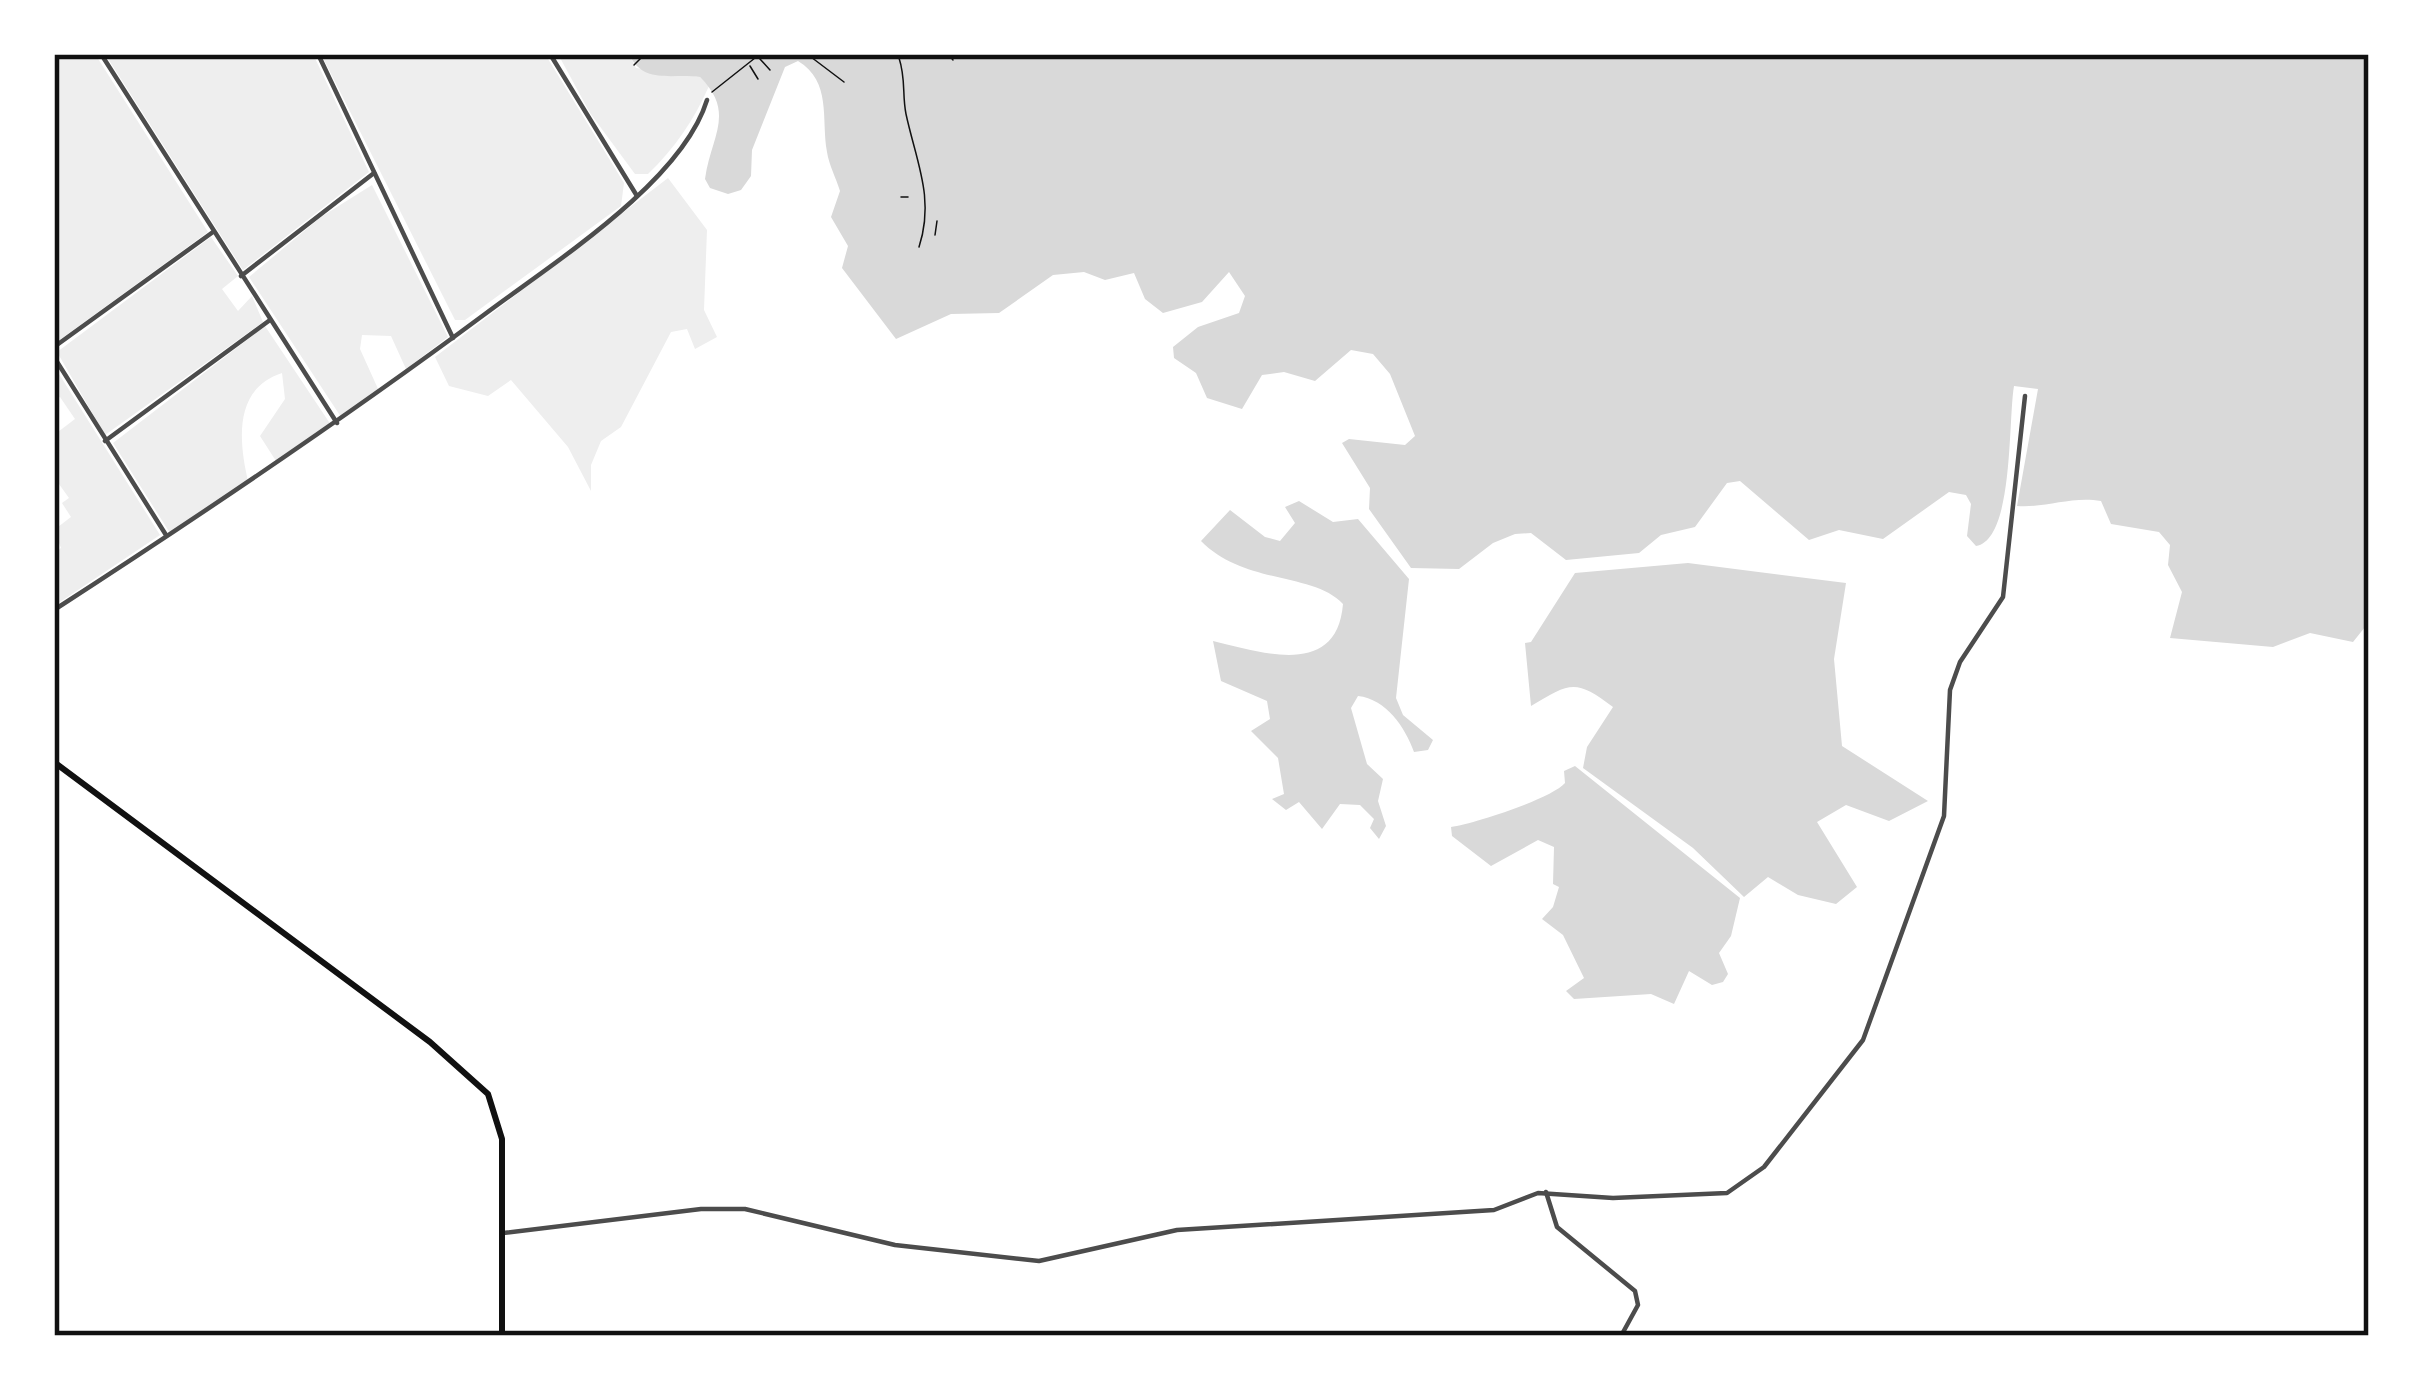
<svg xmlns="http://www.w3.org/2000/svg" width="2423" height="1390" viewBox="0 0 2423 1390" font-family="Signika,sans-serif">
	<rect width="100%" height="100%" fill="#fff"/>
	<g fill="#eee">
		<polygon points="54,54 95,54 208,232 54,344"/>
		<polygon points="105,54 313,54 369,172 243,270"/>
		<polygon points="321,54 545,54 624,183 621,206 465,320 455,320"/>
		<path d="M558,54h71l7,14 64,9 9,9c-15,34 -34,62 -61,88h-13l-45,-61z"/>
		<polygon points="668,178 707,230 704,310 717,337 695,349 687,329 671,332 621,427 601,441 591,465 591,491 568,447 511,380 488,396 449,386 435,357"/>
		<polygon points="372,185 448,337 406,369 391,336 362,335 360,349 379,391 341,417 249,277 321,217"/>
		<polygon points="211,237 238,276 222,289 238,311 252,296 263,322 105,435 57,352"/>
		<path d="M265,326l66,99 -55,36 -16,-25 25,-37 -3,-26c-49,16 -43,69 -34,108l-78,52 -57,-90z"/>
		<polygon points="54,366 160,535 54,606 54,553 61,548 54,530 71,517 62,503 69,498 54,477 54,435 75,419 60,397 54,400"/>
	</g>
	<g fill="#d9d9d9">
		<path d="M629,54h1740v568l-16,20 -43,-9 -37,14 -103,-9 12,-46 -14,-27 2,-20 -11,-13 -48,-8 -10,-23c-30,-5 -54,7 -84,5l21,-117 -24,-3c-6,34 0,154 -38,160l-9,-10 4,-32 -5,-9 -17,-3 -66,47 -44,-9 -30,10 -69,-59 -13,2 -32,44 -34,8 -22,18 -73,7 -35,-27 -16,1 -22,9 -34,26 -48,-1 -42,-59 1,-21 -28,-45 7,-4 56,6 10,-9 -25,-62 -17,-20 -22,-4 -36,31 -31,-9 -22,3 -20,34 -35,-11 -11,-25 -22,-15 -1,-11 25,-20 41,-14 6,-17 -16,-24 -27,30 -39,11 -18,-14 -11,-26 -29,7 -21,-8 -31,3 -54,38 -48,1 -55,25 -54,-71 6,-22 -17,-29 9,-26c-4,-13 -11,-26 -13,-39 -6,-34 5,-70 -29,-91l-13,6 -33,83 -1,26 -10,14 -13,4 -18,-6 -5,-9c6,-43 31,-66 -5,-102 -28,-4 -57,8 -71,-23z"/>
		<path d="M1299,501l34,21 25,-3 51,60 -13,119 7,17 30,25 -5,10 -14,2c-9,-25 -28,-53 -56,-56l-7,12 16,56 16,15 -5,22 8,25 -7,13 -9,-11 4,-9 -14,-14 -20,-1 -18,25 -23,-27 -13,8 -14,-11 12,-5 -6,-36 -27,-27 19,-12 -3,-18 -46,-20 -8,-40c50,12 124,37 130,-37 -30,-32 -99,-19 -142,-63l29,-31 35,27 15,4 15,-18 -10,-16z"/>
		<path d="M1688,563l158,20 -12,76 8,87 86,55 -39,20 -43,-16 -29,17 40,65 -21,17 -38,-9 -30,-18 -24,20 -51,-49 -110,-80 4,-21 26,-40c-38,-29 -43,-24 -82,-1l-6,-63 6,-1 44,-69z"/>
		<path d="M1575,766l165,132 -9,38 -12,17 9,21 -5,8 -11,3 -23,-14 -15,33 -23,-10 -77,5 -8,-8 18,-13 -21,-43 -21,-16 11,-12 6,-20 -6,-3 1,-37 -16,-7 -47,26 -39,-30 -1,-9c22,-3 100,-28 114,-44l-1,-12z"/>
	</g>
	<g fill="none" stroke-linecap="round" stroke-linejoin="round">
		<g stroke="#111" stroke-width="1.5">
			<polyline points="807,54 844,82"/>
			<polyline points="948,54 953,60"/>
			<polyline points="868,55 869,54"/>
			<path d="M899,58c7,21 3,36 7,56 10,47 29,84 13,133"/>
			<polyline points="760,59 770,70"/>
			<polyline points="634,65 645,54"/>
			<polyline points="750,66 758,79"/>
			<polyline points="712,92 760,54"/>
			<polyline points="901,197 908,197"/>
			<polyline points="935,235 937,221"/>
		</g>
		<g stroke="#4c4c4c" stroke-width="4.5">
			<polyline points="101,54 337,423"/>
			<polyline points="318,54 453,338"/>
			<polyline points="550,54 637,196"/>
			<polyline points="241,276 374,173"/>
			<polyline points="54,347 213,232"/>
			<polyline points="54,357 166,535"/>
			<polyline points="105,441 270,320"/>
			<path d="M54,610c147,-95 291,-192 431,-296 68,-51 197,-132 222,-214"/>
			<polyline points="1546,1192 1557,1227 1635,1291 1638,1305 1621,1336"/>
			<polyline points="503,1233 701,1209 745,1209 895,1245 1039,1261 1177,1230 1494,1210 1538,1193 1613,1198 1727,1193 1764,1167 1863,1040 1944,816 1950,690 1960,662 2003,597 2025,396"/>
		</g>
		<polyline stroke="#111" stroke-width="6" points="54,762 430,1042 488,1094 502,1139 502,1336"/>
	</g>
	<rect width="2423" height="1390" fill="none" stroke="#ffffff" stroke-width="114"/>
	<rect x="57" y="57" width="2309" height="1276" fill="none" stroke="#111" stroke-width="4.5"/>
</svg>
